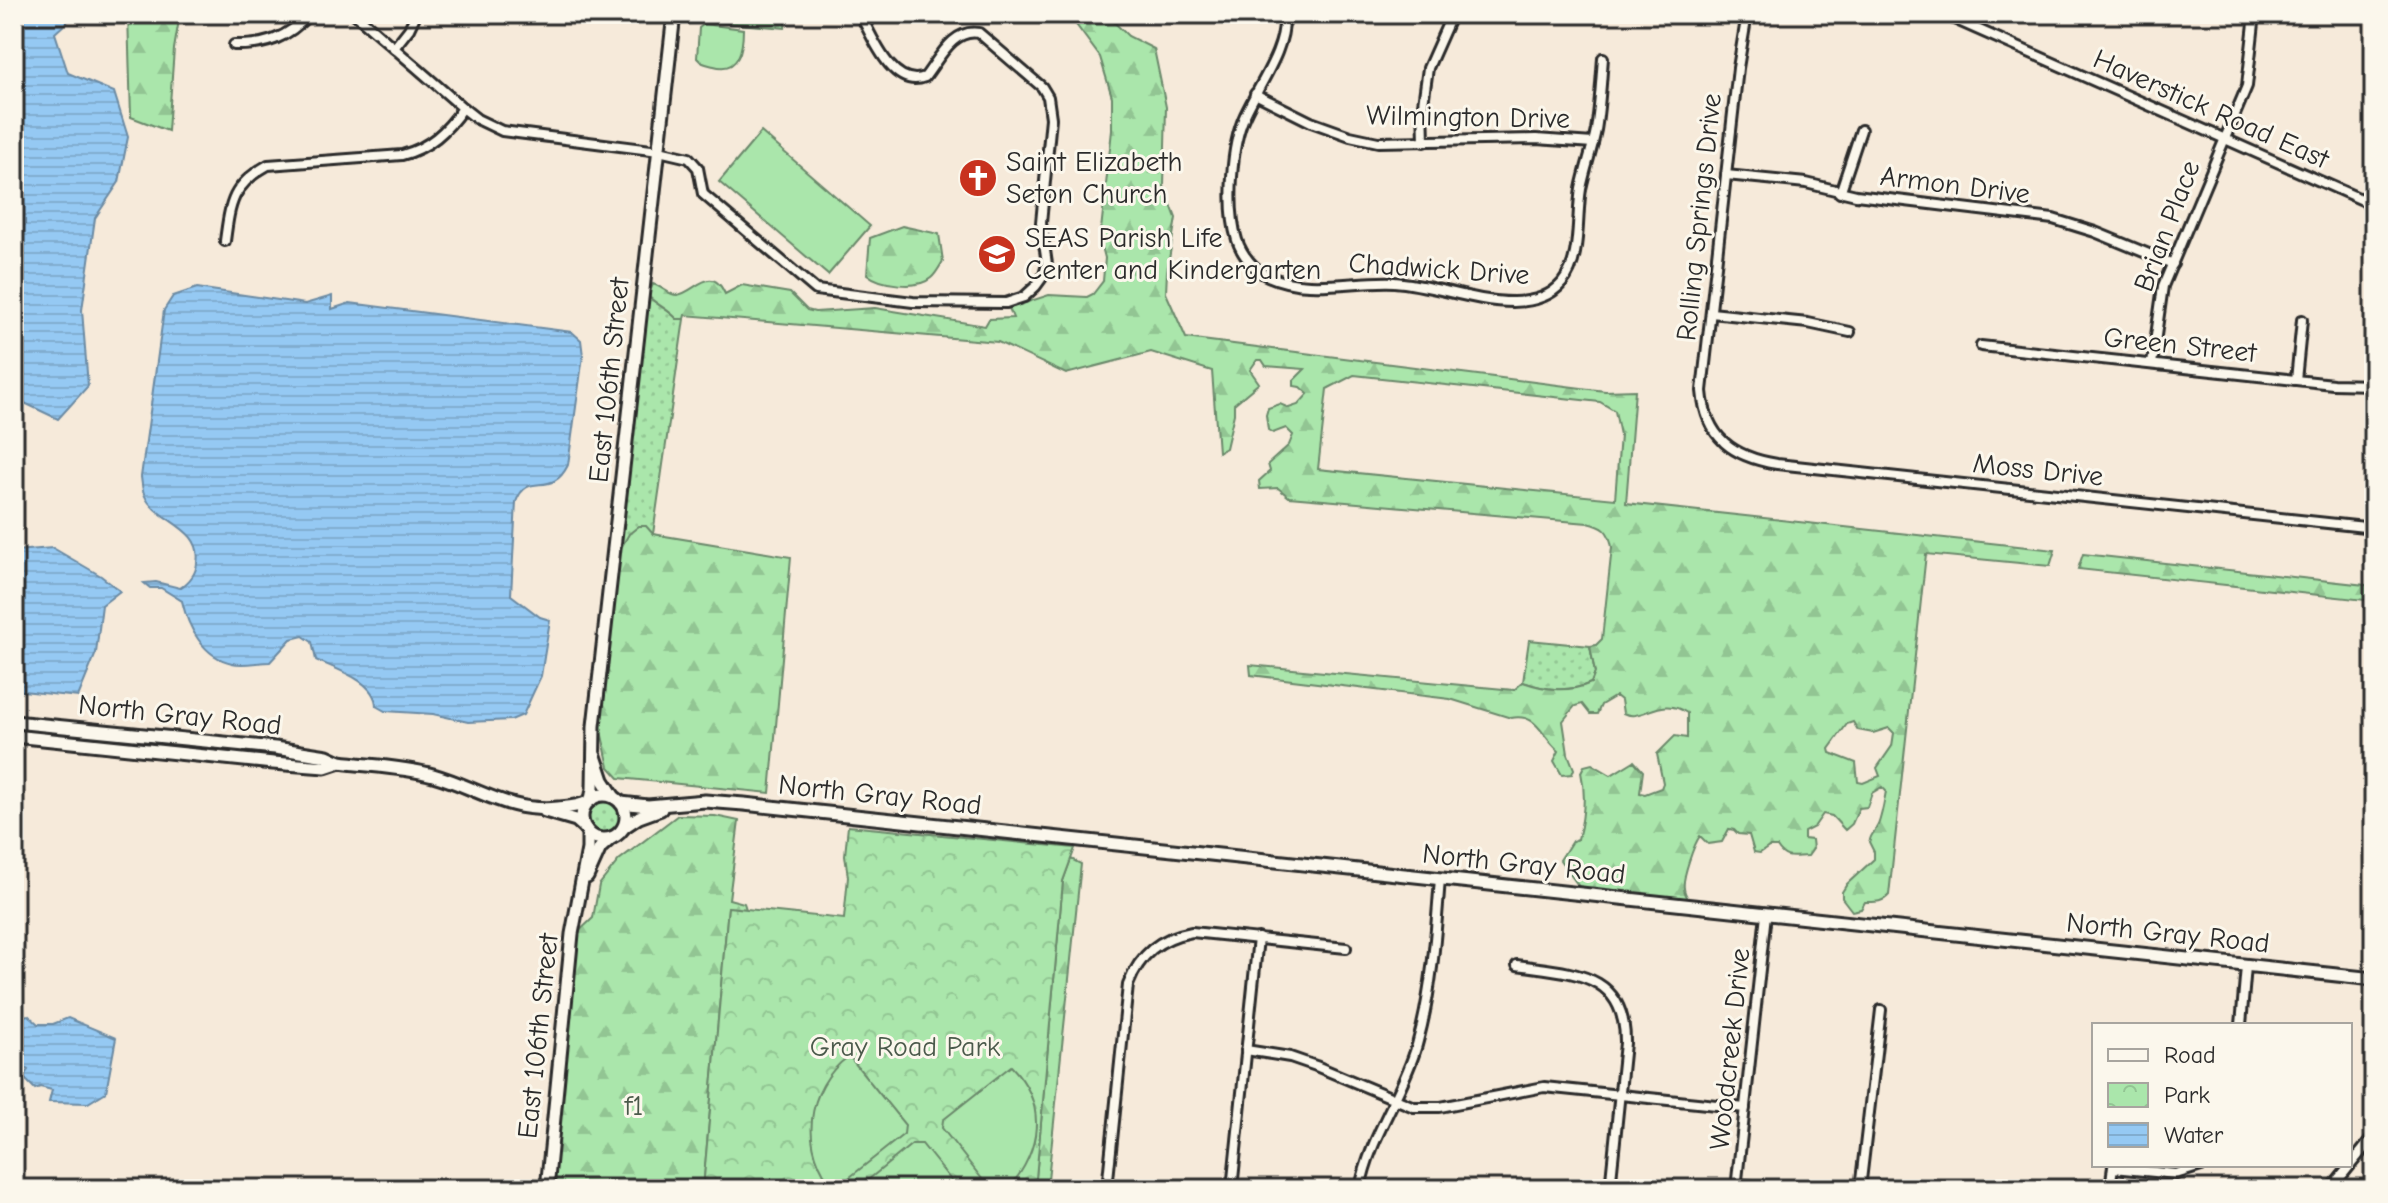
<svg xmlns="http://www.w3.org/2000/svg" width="2388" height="1203" viewBox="0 0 2388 1203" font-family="'Comic Neue',sans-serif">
	<defs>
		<pattern id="grass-dots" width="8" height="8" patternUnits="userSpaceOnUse" patternTransform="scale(2)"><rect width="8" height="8" fill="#aae6ab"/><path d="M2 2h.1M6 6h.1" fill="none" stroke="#92c593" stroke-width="1.8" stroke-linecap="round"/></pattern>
		<pattern id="forest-firs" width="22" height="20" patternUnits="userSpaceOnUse" patternTransform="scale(2)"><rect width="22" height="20" fill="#aae6ab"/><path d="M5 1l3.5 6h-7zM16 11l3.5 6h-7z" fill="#92c593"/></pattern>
		<pattern id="park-crowns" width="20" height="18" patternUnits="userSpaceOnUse" patternTransform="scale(2)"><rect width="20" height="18" fill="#aae6ab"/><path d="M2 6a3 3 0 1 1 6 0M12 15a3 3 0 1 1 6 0" fill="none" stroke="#92c593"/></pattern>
		<pattern id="water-rules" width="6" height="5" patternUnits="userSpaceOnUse" patternTransform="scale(2)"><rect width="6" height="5" fill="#95c9f3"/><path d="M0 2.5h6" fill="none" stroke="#81add0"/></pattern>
	</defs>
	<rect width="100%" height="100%" fill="#f6eada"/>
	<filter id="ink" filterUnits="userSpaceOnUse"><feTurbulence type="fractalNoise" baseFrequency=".0125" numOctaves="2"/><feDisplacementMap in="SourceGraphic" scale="16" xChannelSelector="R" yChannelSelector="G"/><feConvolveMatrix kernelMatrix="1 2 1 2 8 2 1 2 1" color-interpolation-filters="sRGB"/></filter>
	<g filter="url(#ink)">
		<g fill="url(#grass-dots)" stroke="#6a886b" stroke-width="2">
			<path d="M648,296c9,9 20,13 29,23h7l-31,215 -35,19z"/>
			<path d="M1529,640l61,6 5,27 -4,10c-23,10 -45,7 -68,-1z"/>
			<circle cx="604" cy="817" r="16"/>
		</g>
		<g fill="url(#forest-firs)" stroke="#6a886b" stroke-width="2" fill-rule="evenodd">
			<polygon points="128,14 180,14 174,49 168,131 131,117"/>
			<polygon points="680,14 787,14 785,28 680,19"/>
			<path d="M1065,14h41l22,22 26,13 12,58 -2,79 12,32 -9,53 -1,22 20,45 419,53 30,-1 -9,113 429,47 -5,16 -124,-12 -37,341c-7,8 -14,7 -24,7l-4,7 -9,2 -10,-13v-6l5,-8 27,-25v-7l-5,-10c2,-8 6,-11 9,-17 4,-10 6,-23 8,-34l-4,-4 -10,6 -5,14 -8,1 -7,16 -7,6 -13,-14 -9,-2 -9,13 -10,5v7l8,1 1,9 -5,7c-15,0 -22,5 -31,-9h-8l-9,6 -6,-1 -5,-17 -11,-1 -4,-4 -5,-1 -7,13 -14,2 -8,-8c-6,8 -18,42 -16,52 0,3 3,9 5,12l-109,-12 -20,-28 12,-19 6,-2c6,-22 8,-45 3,-67l3,-6 8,-2 19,11 23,-14 9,10 -3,22 5,1 16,-6 2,-5 -6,-29 18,-18 12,2v-25c-27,-19 -45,10 -64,0l-2,-13 -5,-4 -15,9 -4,9h-7l-8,-10 -7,2 -12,15 5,33 6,15 -2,5 -10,1 -8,-14 5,-10c-19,-16 -21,-38 -48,-33l-61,-19 -199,-24 -1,-10 264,25 9,-8c23,8 45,11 68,1l4,-10 -5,-27 6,-1 6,-6 10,-92c-3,-17 -8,-20 -24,-24l-299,-26 -11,-9 -18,1 -1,-8 11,-10 -2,-7 21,-19 4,-10 -7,-7 -13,5 -5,-3 -2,-15 2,-7 12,-4 9,4 9,-3 10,-11 -8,-7 -6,-1v-6l11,-11 -39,-3 -4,-6h-5l-7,10 9,13 -25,21v10l-8,34 -8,4 -6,-81 -61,-19 -85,22 -68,-32 -313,-27 -1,4h-7c-9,-10 -20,-14 -29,-23l5,-12c8,2 16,11 24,11 17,-1 34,-33 48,-1l17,-9 48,8 17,17 8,2 60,-4 110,18 4,-7 24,-1 -4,-10 40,-13 38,2 6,-3 10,-13 2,-23 -5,-19 12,-109v-33l-12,-40 -26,-35zM1354,375l246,27 15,9 5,24 -5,64 -297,-30 9,-80zM1853,722l5,8 15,3 16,-5 5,5 -2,13 -15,22 3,8 -17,7 -5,-1 -2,-19 -26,-10 -1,-4 18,-25z"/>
			<path d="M902,226l37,8 4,27c-3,5 -7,13 -12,17 -14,12 -51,7 -64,-4l3,-36z"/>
			<polygon points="639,526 646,526 653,534 791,557 770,793 619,778 609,767 597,713 618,553 629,534"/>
			<polygon points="2083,554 2374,586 2374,601 2078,569"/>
			<polygon points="678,815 715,816 739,821 729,899 744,903 746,909 728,907 703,1189 548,1189 575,935 593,918 599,885 619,860"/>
			<polygon points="1071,859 1081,864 1047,1189 1035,1189 1063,881"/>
		</g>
		<polygon fill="url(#park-crowns)" stroke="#6a886b" stroke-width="2" points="848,826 1075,848 1063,881 1035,1189 703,1189 728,907 844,919 848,877 845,855"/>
		<g fill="#aae6ab" stroke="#6a886b" stroke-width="2">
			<path d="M704,24l39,5c0,20 -4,44 -29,37 -8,-2 -12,-2 -17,-8l2,-30z"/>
			<polygon points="761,132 870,226 828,275 719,182"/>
			<path d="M849,1056l56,69 -1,9 -69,55c-36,-40 -30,-101 14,-133z"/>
			<path d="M1011,1066c37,38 30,84 -2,122l-19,1 -48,-61 1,-8z"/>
			<polygon points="912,1144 922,1144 958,1189 857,1189"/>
		</g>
		<g fill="url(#water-rules)" stroke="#6b8aa3" stroke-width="2">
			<polygon points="14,14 76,14 55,33 68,73 114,92 128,137 119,182 95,218 82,310 88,386 58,419 14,398"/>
			<path d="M197,288l108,16 27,-8v13l18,-6 222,29 9,8 2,16 -15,109c-17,35 -40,4 -52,37l-5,93 29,22 10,3 -9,56 -18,39 -12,5 -43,2 -35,-8 -48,-3 -9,-5c0,-25 -41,-37 -60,-46l-4,-18 -9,-6 -12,3 -21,23c-11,0 -27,4 -38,1 -29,-6 -44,-36 -50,-62l-21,-13h-11l-6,-5 12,-1 24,6c9,-6 16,-13 17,-25 7,-36 -42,-42 -52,-67 -3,-5 -3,-13 -4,-19l23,-167 9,-14z"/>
			<polygon points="53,548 101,576 120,591 102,605 96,653 78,697 14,690 14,551"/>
			<polygon points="28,1015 38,1024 53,1024 68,1018 116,1038 106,1092 88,1103 49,1102 52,1090 40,1087 35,1089 23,1077 28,1070 14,1058 14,1018"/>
		</g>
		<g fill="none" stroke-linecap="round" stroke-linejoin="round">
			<g stroke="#2b2b2b" stroke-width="14">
				<g id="street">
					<path d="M355,14l108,94 14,11 25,12 157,20 30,7 9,10 5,26 113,96 97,12 93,1 18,-6 12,-11 8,-11 3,-11 -6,-41 10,-105 -3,-21 -6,-10 -63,-54c-26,-5 -40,26 -54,44 -33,13 -53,-41 -65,-63"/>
					<path d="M1284,14c3,35 -25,70 -39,101 -14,30 -18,93 -8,125 5,15 17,30 31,36 40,18 85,4 126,6 41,3 79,20 119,20 19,0 37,-5 49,-19 20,-24 14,-65 19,-94 4,-20 11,-39 15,-59 4,-24 5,-48 7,-72"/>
					<path d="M1747,14l-9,54 -36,323c4,47 31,66 75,73l597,64"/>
					<polyline points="1943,14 2374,205"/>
					<path d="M234,45c31,1 54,-7 75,-31"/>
					<polyline points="394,48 409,29 416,14"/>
					<polyline points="1255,94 1311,122 1350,136 1378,142 1536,139 1593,143"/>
					<polyline points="1424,142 1423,104 1428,68 1452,14"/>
					<polyline points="1726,175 1806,183 1856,195 2053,219 2095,232 2173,264"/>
					<polyline points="1840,193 1861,130"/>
					<path d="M225,241c5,-38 7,-56 43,-76l134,-10c27,-7 45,-24 61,-47"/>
					<polyline points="1711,313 1808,323 1850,332"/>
					<polyline points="1981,346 2333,384 2374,385"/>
					<polyline points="2152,364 2163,286 2247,86 2255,14"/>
					<polyline points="2296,380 2302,320"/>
					<path d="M1517,965c55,8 109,7 108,78l-15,146"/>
					<polyline points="2241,1025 2246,966"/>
					<polyline points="1246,1050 1290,1057 1316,1066 1414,1107 1440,1107 1544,1087 1745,1108"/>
					<polyline points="2113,1168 2176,1174 2204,1165"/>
					<polyline points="1737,1184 1777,1189"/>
					<path d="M1107,1189l21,-204c12,-31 31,-47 64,-53l154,16"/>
					<polyline points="1232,1189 1258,938"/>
					<path d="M1360,1189c9,-51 43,-95 57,-144 15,-53 19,-112 23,-167"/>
					<polyline points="1736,1189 1766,914"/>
					<polyline points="1860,1189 1881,1010"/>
					<polyline points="2110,1189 2113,1166"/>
					<polyline points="2331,1189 2374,1136"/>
				</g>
			</g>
			<g stroke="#2b2b2b" stroke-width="17">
				<g id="secondary">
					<path d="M14,722l261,26 52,8 13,6c31,4 63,5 93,13 46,13 75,38 125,33 11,-1 20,-1 30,-6"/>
					<polyline points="14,736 273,763 325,767 340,762"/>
					<polyline points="595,756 603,780 614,797"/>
					<circle cx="604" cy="817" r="22"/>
					<polyline points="591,800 593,789 594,726 674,14"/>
					<polyline points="621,803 648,806 705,801 744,804 2374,979"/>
					<polyline points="545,811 576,820 586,829"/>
					<polyline points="624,827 639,817 661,809"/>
					<polyline points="587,877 600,848 611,838"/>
					<polyline points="547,1189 572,934 588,849 588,832"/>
				</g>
			</g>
			<use href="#street" stroke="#fbf7ec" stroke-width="8"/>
			<use href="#secondary" stroke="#fbf7ec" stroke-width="11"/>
		</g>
	</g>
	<defs>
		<g id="church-disc" transform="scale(2)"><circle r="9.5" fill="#c8321e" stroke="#fbf7ec"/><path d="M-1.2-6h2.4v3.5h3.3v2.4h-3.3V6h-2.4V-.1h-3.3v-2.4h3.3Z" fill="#fff"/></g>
		<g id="school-disc" transform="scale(2)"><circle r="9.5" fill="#c8321e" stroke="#fbf7ec"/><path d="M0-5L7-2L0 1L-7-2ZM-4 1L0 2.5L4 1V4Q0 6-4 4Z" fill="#fff"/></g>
	</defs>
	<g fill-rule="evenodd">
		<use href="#church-disc" x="978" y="178"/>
		<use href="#school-disc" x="997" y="254"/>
	</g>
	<g text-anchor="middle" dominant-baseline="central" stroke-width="6" stroke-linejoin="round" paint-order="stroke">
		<g font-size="28" fill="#2b2b2b" stroke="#fbf7ec">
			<text transform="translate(2211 109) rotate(24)">Haverstick Road East</text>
			<text transform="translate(1468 117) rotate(1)">Wilmington Drive</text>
			<text transform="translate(1955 185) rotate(7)">Armon Drive</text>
			<text transform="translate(1699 217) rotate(-84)">Rolling Springs Drive</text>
			<text transform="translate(2167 226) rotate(-69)">Brian Place</text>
			<text transform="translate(1439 269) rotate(4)">Chadwick Drive</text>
			<text transform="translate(2180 345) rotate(6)">Green Street</text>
			<text transform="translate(609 380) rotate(-84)">East 106th Street</text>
			<text transform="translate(2038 470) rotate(6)">Moss Drive</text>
			<text transform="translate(180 715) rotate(6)">North Gray Road</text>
			<text transform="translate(880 795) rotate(6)">North Gray Road</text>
			<text transform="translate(1524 864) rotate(6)">North Gray Road</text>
			<text transform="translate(2168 933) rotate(6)">North Gray Road</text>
			<text transform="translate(538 1036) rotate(-84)">East 106th Street</text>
			<text transform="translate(1730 1049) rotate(-84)">Woodcreek Drive</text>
		</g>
		<g font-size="28" fill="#2b2b2b" stroke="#fbf7ec" text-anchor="start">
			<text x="1006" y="162">Saint Elizabeth<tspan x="1006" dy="32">Seton Church</tspan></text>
			<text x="1025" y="238">SEAS Parish Life<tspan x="1025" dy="32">Center and Kindergarten</tspan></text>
		</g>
		<g font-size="28" fill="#4b5a4b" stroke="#fbf7ec">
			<text x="905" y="1047">Gray Road Park</text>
			<text x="634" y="1106">f1</text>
		</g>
	</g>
	<rect width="2388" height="1203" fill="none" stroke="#fbf7ec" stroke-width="48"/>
	<rect x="24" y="24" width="2340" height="1155" fill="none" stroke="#2b2b2b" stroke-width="3" filter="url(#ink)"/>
	<rect x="2092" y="1023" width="260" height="144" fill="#fbf7ec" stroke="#a8a59f" stroke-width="2"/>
	<rect x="2108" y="1049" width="40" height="12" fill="#fbf7ec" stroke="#a8a59f" stroke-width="2"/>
	<text x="2164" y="1063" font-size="24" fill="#2b2b2b">Road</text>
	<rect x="2108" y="1083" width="40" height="24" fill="url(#park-crowns)" stroke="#a8a59f" stroke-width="2"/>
	<text x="2164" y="1103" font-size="24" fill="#2b2b2b">Park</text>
	<rect x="2108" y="1123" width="40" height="24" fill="url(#water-rules)" stroke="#a8a59f" stroke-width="2"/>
	<text x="2164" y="1143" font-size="24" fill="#2b2b2b">Water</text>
</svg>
